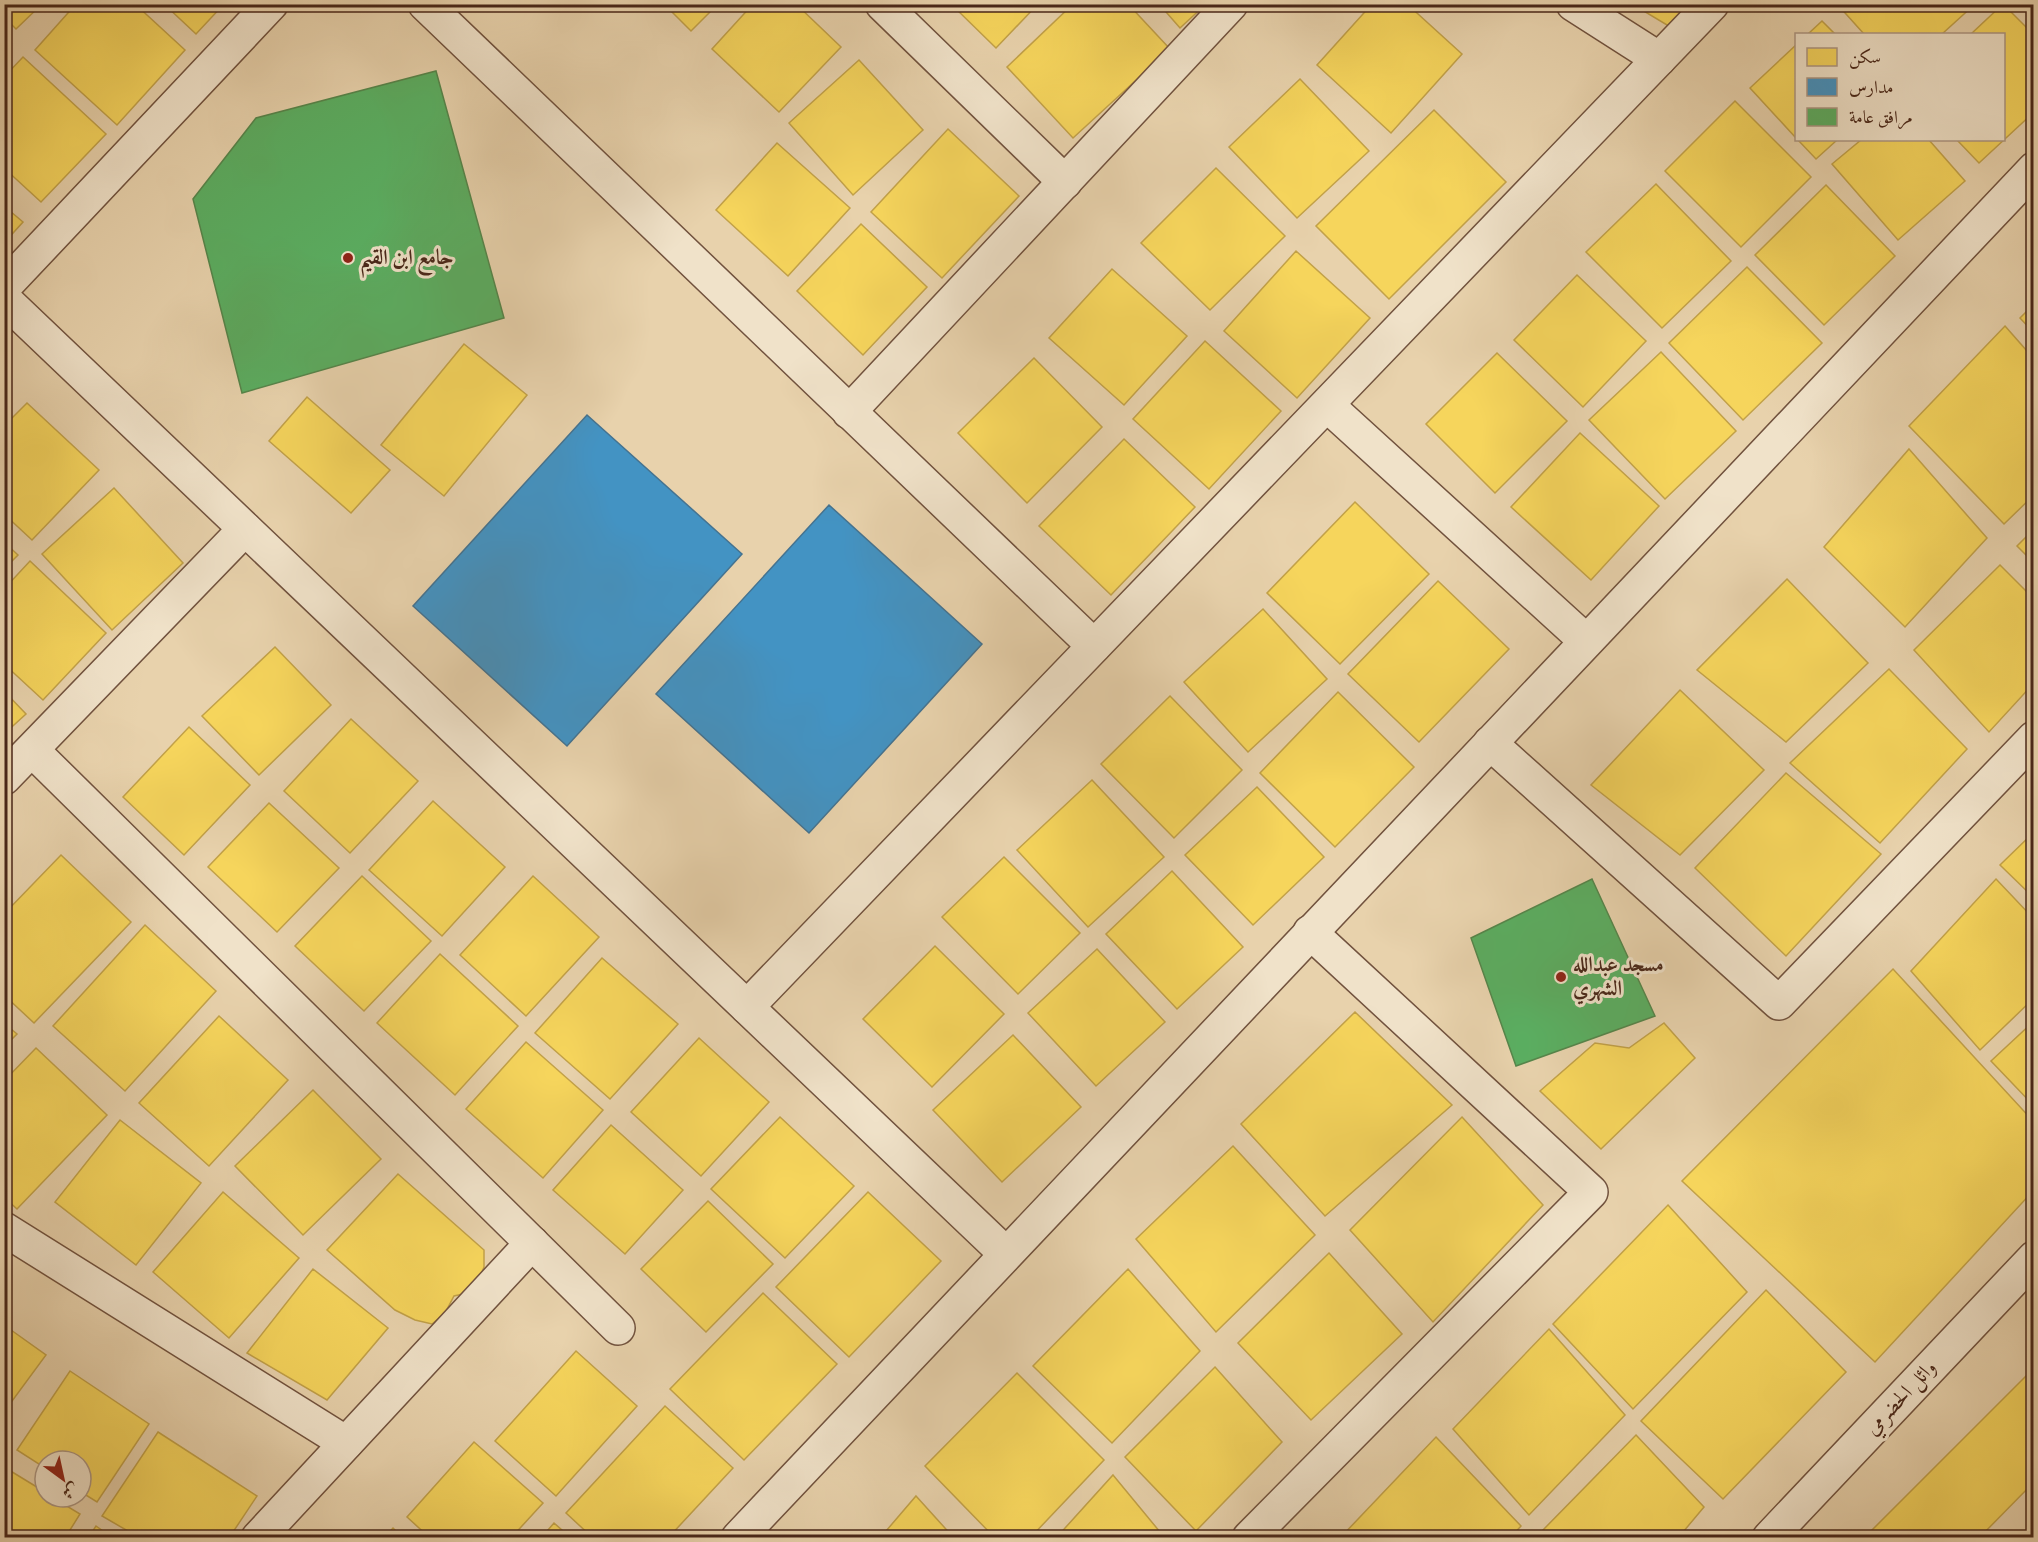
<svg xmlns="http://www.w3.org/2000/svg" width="2038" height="1542" viewBox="0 0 2038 1542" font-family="'IM FELL DW Pica',Amiri,serif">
	<rect width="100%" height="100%" fill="#e8d2ac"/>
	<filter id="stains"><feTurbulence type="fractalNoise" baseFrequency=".00333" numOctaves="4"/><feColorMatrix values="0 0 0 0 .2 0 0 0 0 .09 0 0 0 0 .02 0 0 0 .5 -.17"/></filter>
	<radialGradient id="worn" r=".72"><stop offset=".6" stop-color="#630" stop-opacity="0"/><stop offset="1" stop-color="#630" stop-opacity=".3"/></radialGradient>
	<g fill="#f6d55c" stroke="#c2a148" stroke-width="1.5">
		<polygon points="4,4 42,4 16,29 4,17"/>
		<polygon points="76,4 135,4 185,50 117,125 35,50"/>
		<polygon points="164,4 224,4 196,34"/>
		<polygon points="664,4 718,4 691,31"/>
		<polygon points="753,4 796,4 841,47 779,112 712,49"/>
		<polygon points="951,4 1038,4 996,48"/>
		<polygon points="1073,4 1128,4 1170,49 1073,138 1007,67"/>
		<polygon points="1159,4 1206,4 1180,28"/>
		<polygon points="1372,4 1407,4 1462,54 1391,133 1317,65"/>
		<polygon points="1632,4 1691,4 1672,28"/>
		<polygon points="1837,4 1975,4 1942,34 1864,34"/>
		<polygon points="2003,4 2034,35 2034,112 1979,163 1957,140 2004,140 2004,34 1971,34"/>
		<polygon points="1822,21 1835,34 1808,34"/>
		<polygon points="1796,45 1796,138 1750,88"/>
		<polygon points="23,57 106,134 41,202 4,168 4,77"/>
		<polygon points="859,60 923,130 853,195 789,123"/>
		<polygon points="1300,79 1369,151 1297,218 1229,147"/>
		<polygon points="1735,101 1811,177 1741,247 1665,171"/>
		<polygon points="1434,110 1506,182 1389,299 1316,226"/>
		<polygon points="948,129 1019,196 942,278 871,212"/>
		<polygon points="1798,140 1837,140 1816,159"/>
		<polygon points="1861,140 1929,140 1965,181 1898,240 1832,164"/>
		<polygon points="777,143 850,208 788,276 716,210"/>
		<polygon points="1216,168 1285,236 1210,310 1141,243"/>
		<polygon points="1656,184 1731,261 1662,328 1586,252"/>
		<polygon points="1826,185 1895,256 1824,325 1755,255"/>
		<polygon points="4,206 23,222 4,243"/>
		<polygon points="861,224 927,287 863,355 797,291"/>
		<polygon points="1296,251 1370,318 1297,398 1224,331"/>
		<polygon points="1747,267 1822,343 1743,420 1669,343"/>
		<polygon points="1112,269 1187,336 1124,405 1049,338"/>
		<polygon points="1577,275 1646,341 1583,407 1514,340"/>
		<polygon points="2034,304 2034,333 2020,318"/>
		<polygon points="2005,326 2034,359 2034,495 2004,524 1909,426"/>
		<polygon points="1205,341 1281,411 1209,489 1133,419"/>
		<polygon points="464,344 527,395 444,496 381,445"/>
		<polygon points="1661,352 1736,431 1665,499 1589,420"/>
		<polygon points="1497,353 1567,421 1495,493 1426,424"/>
		<polygon points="1034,358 1102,427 1027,503 958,433"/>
		<polygon points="307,397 390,470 351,513 269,441"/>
		<polygon points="27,403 99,470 32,540 4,514 4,426"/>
		<polygon points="1580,433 1659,506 1591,580 1511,507"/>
		<polygon points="1124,439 1195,507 1111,595 1039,526"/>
		<polygon points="1909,449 1987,538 1905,627 1824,547"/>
		<polygon points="114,488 183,563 112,630 42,554"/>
		<polygon points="1355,502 1429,574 1340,664 1267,593"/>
		<polygon points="2034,529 2034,563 2017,546"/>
		<polygon points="4,542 18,555 4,569"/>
		<polygon points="30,561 106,633 43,700 4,664 4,589"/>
		<polygon points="2000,565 2034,599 2034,683 1989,732 1914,650"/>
		<polygon points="1787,579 1868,663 1786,742 1697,670"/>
		<polygon points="1438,581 1509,649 1419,742 1348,674"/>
		<polygon points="1263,609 1327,679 1248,752 1184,682"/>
		<polygon points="275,647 331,705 259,775 202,716"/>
		<polygon points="1889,669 1967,749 1880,843 1790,763"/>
		<polygon points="1680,690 1764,770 1680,855 1591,785"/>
		<polygon points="4,691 26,714 4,734"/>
		<polygon points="1338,692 1414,767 1335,847 1260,773"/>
		<polygon points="1170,696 1242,770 1174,838 1101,764"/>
		<polygon points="351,719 418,781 350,853 284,791"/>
		<polygon points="189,727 250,785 184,855 123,797"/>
		<polygon points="1786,773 1881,854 1786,956 1695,868"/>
		<polygon points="1092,780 1164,857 1088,927 1017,850"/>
		<polygon points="1257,787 1324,857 1253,925 1185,855"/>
		<polygon points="433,801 505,867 442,936 369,870"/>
		<polygon points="269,803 339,868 277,932 208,867"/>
		<polygon points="2034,832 2034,898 2000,865"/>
		<polygon points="61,855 131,922 34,1023 4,995 4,914"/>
		<polygon points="1004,857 1080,933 1018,994 942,917"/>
		<polygon points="1172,871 1243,947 1177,1009 1106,934"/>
		<polygon points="362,876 431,941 364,1011 295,946"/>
		<polygon points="533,876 599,937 526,1016 460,955"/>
		<polygon points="1996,879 2034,919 2034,998 1980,1050 1911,971"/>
		<polygon points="145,925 216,991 125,1091 53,1026"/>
		<polygon points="935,946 1004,1014 932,1087 863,1019"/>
		<polygon points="1097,949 1165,1022 1096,1086 1028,1013"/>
		<polygon points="440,954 518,1026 455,1095 377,1023"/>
		<polygon points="602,958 678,1024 610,1099 535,1033"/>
		<polygon points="1893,969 2034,1122 2034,1190 1875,1362 1682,1181"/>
		<polygon points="1355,1012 1452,1105 1325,1216 1241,1124"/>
		<polygon points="219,1016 288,1080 209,1166 139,1103"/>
		<polygon points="2034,1021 2034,1106 1991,1061"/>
		<polygon points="4,1023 17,1034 4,1047"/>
		<polygon points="1664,1023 1695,1058 1601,1149 1540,1091 1595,1043 1629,1048"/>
		<polygon points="1013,1035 1081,1107 1002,1182 933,1110"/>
		<polygon points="699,1038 769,1102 701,1176 631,1112"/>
		<polygon points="526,1042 603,1110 543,1178 466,1109"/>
		<polygon points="36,1048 107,1115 17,1209 4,1197 4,1081"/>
		<polygon points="313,1090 381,1159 303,1235 235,1166"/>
		<polygon points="780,1117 854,1186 785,1258 711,1189"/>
		<polygon points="1462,1117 1543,1205 1433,1322 1350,1230"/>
		<polygon points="120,1120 201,1183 136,1265 55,1202"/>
		<polygon points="611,1125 683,1190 625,1254 553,1190"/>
		<polygon points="1233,1146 1315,1235 1216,1332 1136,1239"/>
		<polygon points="398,1174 484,1250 484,1267 478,1282 463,1294 454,1296 445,1313 432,1324 415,1320 395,1310 327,1250"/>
		<polygon points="223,1192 299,1258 229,1338 153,1272"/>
		<polygon points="868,1192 941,1261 849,1357 776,1287"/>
		<polygon points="708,1201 773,1264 706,1332 641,1269"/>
		<polygon points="1668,1205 1747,1292 1633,1409 1553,1324"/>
		<polygon points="1329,1253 1402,1334 1311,1420 1238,1343"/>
		<polygon points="313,1269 388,1328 327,1400 247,1353"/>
		<polygon points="1128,1269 1200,1351 1112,1443 1033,1366"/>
		<polygon points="1766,1290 1846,1372 1723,1499 1641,1421"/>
		<polygon points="763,1293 837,1364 744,1460 670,1389"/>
		<polygon points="4,1325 46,1355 4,1412"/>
		<polygon points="1549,1329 1625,1415 1529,1515 1453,1429"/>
		<polygon points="576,1351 637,1406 556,1496 495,1441"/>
		<polygon points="1215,1367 1282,1442 1196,1531 1125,1457"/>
		<polygon points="2034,1368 2034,1482 1979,1538 1864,1538"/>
		<polygon points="70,1371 149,1424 97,1502 81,1492 81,1461 45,1461 45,1468 17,1450"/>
		<polygon points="1017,1373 1104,1460 1030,1538 995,1538 925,1466"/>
		<polygon points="665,1406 733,1468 668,1538 593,1538 566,1513"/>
		<polygon points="158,1432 257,1496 229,1538 185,1538 180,1534 178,1538 140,1538 102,1516"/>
		<polygon points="1636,1435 1704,1507 1678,1538 1550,1538 1543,1530"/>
		<polygon points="1436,1437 1521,1526 1510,1538 1340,1538"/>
		<polygon points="474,1442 543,1503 511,1538 430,1538 407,1517"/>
		<polygon points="4,1467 45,1492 45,1497 52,1497 80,1514 65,1538 4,1538"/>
		<polygon points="1113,1475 1165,1538 1056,1538"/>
		<polygon points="916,1496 954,1538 880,1538"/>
		<polygon points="554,1523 571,1538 541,1538"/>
		<polygon points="96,1526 113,1538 88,1538"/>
		<polygon points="393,1528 403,1538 384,1538"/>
	</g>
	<g fill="#4393c3" stroke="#457390" stroke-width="1.5">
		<polygon points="587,415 742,554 567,746 413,606"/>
		<polygon points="829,505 982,644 809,833 656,694"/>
	</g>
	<g fill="#5aae61" stroke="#55864b" stroke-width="1.5">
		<polygon points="436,71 504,318 242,393 193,199 256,118"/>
		<polygon points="1592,879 1655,1016 1516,1066 1471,938"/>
	</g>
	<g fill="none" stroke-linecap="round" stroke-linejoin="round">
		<g stroke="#71523e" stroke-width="36">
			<g id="minor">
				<polyline points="425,4 1094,646"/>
				<polyline points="882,4 1065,182"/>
				<polyline points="1573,4 1659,59"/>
				<polyline points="4,287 271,4"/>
				<polyline points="4,299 1006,1254"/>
				<polyline points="1327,405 1586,641"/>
				<polyline points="849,412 1231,4"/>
				<polyline points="1490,743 1779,1003 2034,738"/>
				<polyline points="32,750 618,1328"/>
				<polyline points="4,778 245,529"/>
				<polyline points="747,1007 1712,4"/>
				<polyline points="4,1229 346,1443"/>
				<polyline points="258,1538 532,1243"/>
				<polyline points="738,1538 2034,169"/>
				<polyline points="1249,1538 1591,1192 1310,932"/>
				<polyline points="1769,1538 2034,1258"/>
			</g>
		</g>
		<use href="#minor" stroke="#f0e2c9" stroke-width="33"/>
	</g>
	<g fill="#8f2418" stroke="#f0e2c9" stroke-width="2">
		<circle cx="348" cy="258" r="6"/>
		<circle cx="1561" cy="977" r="6"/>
	</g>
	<g text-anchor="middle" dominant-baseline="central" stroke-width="6" stroke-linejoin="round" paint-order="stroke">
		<g font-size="21" font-weight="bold" fill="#492719" stroke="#f0e2c9" text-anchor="start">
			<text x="360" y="258">جامع ابن القيم</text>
			<text x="1573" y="965">مسجد عبدالله<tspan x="1573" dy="24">الشهري</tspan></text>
		</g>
		<g font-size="21" fill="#492719" stroke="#f0e2c9">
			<text transform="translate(1901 1398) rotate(-47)">وائل الحضرمي</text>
		</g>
	</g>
	<rect width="2038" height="1542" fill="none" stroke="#e8d2ac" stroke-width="24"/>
	<rect x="6" y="6" width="2026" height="1530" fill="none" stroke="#492719" stroke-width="3"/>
	<rect x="12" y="12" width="2014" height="1518" fill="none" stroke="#492719" stroke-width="1.5"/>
	<rect x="1795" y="33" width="210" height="108" fill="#f0e2c9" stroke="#ad9783" stroke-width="1.5"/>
	<rect x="1807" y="48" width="30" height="18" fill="#f6d55c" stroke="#ad9783" stroke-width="1.5"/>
	<text x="1849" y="63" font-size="18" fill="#492719">سكن</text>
	<rect x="1807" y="78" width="30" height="18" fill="#4393c3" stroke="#ad9783" stroke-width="1.5"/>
	<text x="1849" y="93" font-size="18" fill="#492719">مدارس</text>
	<rect x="1807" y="108" width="30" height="18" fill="#5aae61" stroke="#ad9783" stroke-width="1.5"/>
	<text x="1849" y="123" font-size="18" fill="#492719">مرافق عامة</text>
	<g transform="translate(63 1479) rotate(147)"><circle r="28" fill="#f0e2c9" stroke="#ad9783" stroke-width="1.5"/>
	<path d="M0-4.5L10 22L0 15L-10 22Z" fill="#8f2418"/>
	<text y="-9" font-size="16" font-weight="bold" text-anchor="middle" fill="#492719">ش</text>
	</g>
	<rect width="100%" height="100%" filter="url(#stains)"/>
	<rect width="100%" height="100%" fill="url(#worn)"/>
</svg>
